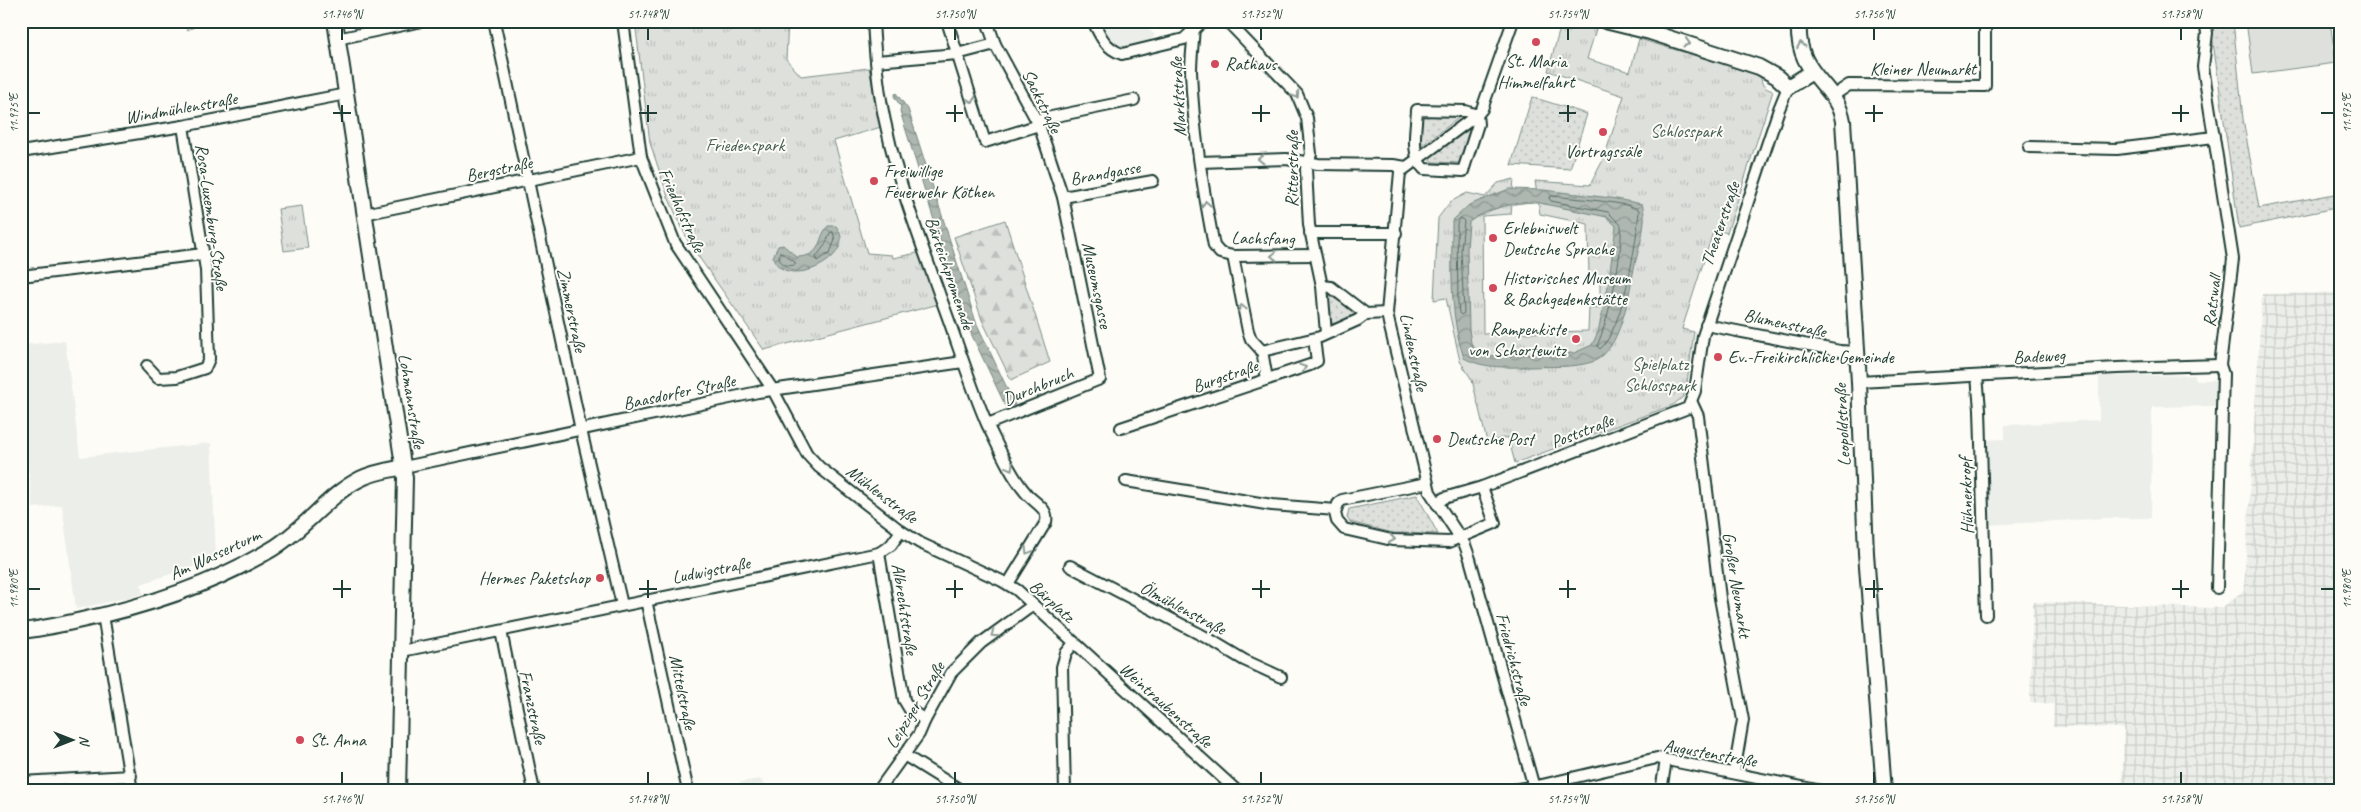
<svg xmlns="http://www.w3.org/2000/svg" width="2361" height="812" viewBox="0 0 2361 812" font-family="Caveat,sans-serif">
	<defs>
		<pattern id="industrial-grid" width="8" height="8" patternUnits="userSpaceOnUse" patternTransform="scale(1.25)"><rect width="8" height="8" fill="#eceee9"/><path d="M0 4h8M4 0v8" fill="none" stroke="#cacdc8"/></pattern>
		<pattern id="grass-dots" width="8" height="8" patternUnits="userSpaceOnUse" patternTransform="scale(1.25)"><rect width="8" height="8" fill="#dde0db"/><path d="M2 2h.1M6 6h.1" fill="none" stroke="#bdc1bd" stroke-width="1.8" stroke-linecap="round"/></pattern>
		<pattern id="forest-firs" width="22" height="20" patternUnits="userSpaceOnUse" patternTransform="scale(1.25)"><rect width="22" height="20" fill="#dde0db"/><path d="M5 1l3.5 6h-7zM16 11l3.5 6h-7z" fill="#bdc1bd"/></pattern>
		<pattern id="park-tufts" width="24" height="20" patternUnits="userSpaceOnUse" patternTransform="scale(1.25)"><rect width="24" height="20" fill="#dde0db"/><path d="M3 7l-1-3M5 7V3M7 7l1-3M15 17l-1-3M17 17v-4M19 17l1-3" fill="none" stroke="#bdc1bd"/></pattern>
		<pattern id="water-waves" width="16" height="10" patternUnits="userSpaceOnUse" patternTransform="scale(1.25)"><rect width="16" height="10" fill="#aeb8b1"/><path d="M0 5q4-4 8 0t8 0" fill="none" stroke="#8d9791"/></pattern>
	</defs>
	<rect width="100%" height="100%" fill="#fdfcf7"/>
	<filter id="ink" filterUnits="userSpaceOnUse"><feTurbulence type="fractalNoise" baseFrequency=".02" numOctaves="2"/><feDisplacementMap in="SourceGraphic" scale="10" xChannelSelector="R" yChannelSelector="G"/><feConvolveMatrix kernelMatrix="1 2 1 2 8 2 1 2 1" color-interpolation-filters="sRGB"/></filter>
	<g filter="url(#ink)">
		<g fill="#eceee9">
			<polygon points="1101,21 1140,21 1155,35 1148,43 1120,49 1108,37"/>
			<polygon points="65,341 80,457 211,443 216,559 141,584 143,594 76,609 62,505 33,508 21,413 21,345"/>
			<polygon points="2195,375 2195,380 2217,380 2217,406 2152,407 2151,518 2107,518 1987,525 1985,440 2005,439 2005,425 2099,420 2099,376"/>
			<polygon points="759,779 775,791 740,791 738,783"/>
			<polygon points="161,789 256,791 141,791"/>
		</g>
		<polygon fill="url(#industrial-grid)" points="2340,293 2340,791 2122,791 2124,728 2053,727 2054,704 2030,702 2033,602 2212,608 2223,607 2244,590 2262,294"/>
		<g fill="url(#grass-dots)" stroke="#7e8e88">
			<polygon points="2210,21 2233,21 2243,119 2259,208 2340,193 2340,207 2239,228"/>
			<polygon points="1532,97 1587,114 1570,169 1511,165"/>
			<polygon points="1421,114 1464,114 1420,147"/>
			<polygon points="1472,127 1464,163 1432,162 1429,158"/>
			<polygon points="1329,295 1361,315 1330,325"/>
			<polygon points="1417,495 1438,534 1393,533 1350,522 1347,518 1349,509"/>
		</g>
		<polygon fill="url(#forest-firs)" stroke="#7e8e88" points="1005,220 1050,362 1011,380 982,320 954,237"/>
		<g fill="url(#park-tufts)" stroke="#7e8e88">
			<polygon points="635,21 788,21 786,59 801,76 869,68 881,127 834,141 867,253 892,255 893,258 922,252 939,304 764,350 689,243 668,197 650,143"/>
			<path d="M1562,21l34,8 -9,30 43,13 9,-33 122,36c0,11 3,13 12,16l-46,142 -13,-4 -32,100 12,3 -8,58 -3,7 -10,8 -158,58 -7,-26 -21,5 -15,-62 -12,-19 -14,-63 -12,2 4,-82 12,-16 17,-9 18,4 13,-14 16,-4 -3,35 -29,2 1,118 105,-3 1,-24h11v-29h-11l-1,-54 -48,-10 -5,-33 55,4 14,-27 20,-62 -76,-25z"/>
			<polygon points="302,206 308,248 284,251 278,209"/>
		</g>
		<g fill="#dde0db" stroke="#7e8e88">
			<polygon points="184,21 209,21 187,30"/>
			<polygon points="2246,21 2330,21 2336,63 2253,74"/>
		</g>
		<g fill="url(#water-waves)" stroke="#75877f" fill-rule="evenodd">
			<polygon points="896,93 908,109 976,322 1015,405 1006,407 966,323 900,111 901,107 894,96"/>
			<path d="M1509,189l35,1 67,8 31,6c6,17 -3,43 -7,60 -6,27 -13,88 -43,98 -19,6 -42,4 -61,5 -23,0 -47,2 -67,-9 -15,-44 -12,-91 -12,-137l17,-16zM1535,202l72,15 9,9 -8,60 -10,46 -6,13 -18,8 -94,3 -9,-13 -2,-14 -2,-80 2,-27c19,-14 43,-19 66,-20z"/>
			<path d="M828,226h8c25,31 -52,67 -63,31l5,-11 5,-1 14,12c27,-1 19,-18 31,-31z"/>
		</g>
		<g fill="none" stroke-linecap="round" stroke-linejoin="round">
			<g stroke="#586e66" stroke-width="1">
				<path d="M1552,196c15,2 79,6 87,14 -2,30 -16,120 -39,139l-3,-3c12,-27 26,-92 24,-121l-13,-13 -57,-11 -2,-3z"/>
				<polygon points="1461,218 1464,221 1461,250 1464,313 1461,315 1459,313 1458,304 1457,224"/>
				<polygon points="833,232 835,240 830,253 817,261 816,257 825,245 830,233"/>
				<path d="M780,252l15,10v3c-9,2 -19,-2 -15,-13z"/>
			</g>
			<g stroke="#1f3d34" stroke-width="14">
				<g id="street">
					<polyline points="494,21 581,430 622,605"/>
					<polyline points="623,21 641,157 675,243 773,390 807,454 819,467 901,531 920,543 1002,581 1017,590 1237,791"/>
					<path d="M873,21c2,37 5,73 14,109 12,56 34,112 53,166 16,42 29,86 47,128 11,22 23,50 39,69 8,10 23,15 20,29l-38,62"/>
					<polyline points="947,21 985,142 1039,125"/>
					<polyline points="987,21 995,44 1039,125 1063,197 1100,379 988,424"/>
					<path d="M1093,21c7,15 13,28 29,33l62,-15 19,-18"/>
					<path d="M1194,21c0,17 -3,33 -3,50 2,59 12,117 23,175l6,7 13,3 82,-1"/>
					<polyline points="1227,21 1297,94 1307,118 1311,154 1306,169 1309,225 1322,286 1326,333"/>
					<polyline points="1513,21 1482,109 1477,115 1400,172 1387,313 1389,323 1430,492 1465,545 1470,559 1535,791"/>
					<polyline points="2205,21 2207,33 2203,67 2233,259 2220,365 2223,374 2217,588"/>
					<polyline points="337,39 422,21"/>
					<polyline points="876,61 957,54 995,44"/>
					<polyline points="1831,97 1849,85 1985,86 1985,21"/>
					<path d="M1417,110l48,1 12,4 1,9 -15,47 -39,-2c-14,-14 -8,-40 -7,-59z"/>
					<polyline points="1037,120 1134,100"/>
					<polyline points="2029,147 2117,149 2214,137"/>
					<polyline points="21,152 183,126 346,94"/>
					<polyline points="1200,162 1286,159 1318,164 1393,165 1406,167"/>
					<polyline points="1063,197 1153,181"/>
					<polyline points="364,214 641,157"/>
					<polyline points="1310,233 1396,233"/>
					<polyline points="1233,256 1248,331 1251,339 1262,351 1267,379"/>
					<polyline points="21,276 203,254"/>
					<polyline points="1322,286 1331,287 1366,314"/>
					<polyline points="1706,325 1840,351 1857,352"/>
					<polyline points="1262,351 1320,337 1358,320 1366,314 1387,313"/>
					<polyline points="147,366 158,378 177,377 205,368 209,359 206,270 183,126"/>
					<polyline points="1977,376 1980,409 1986,615"/>
					<polyline points="1859,382 2117,368 2220,365"/>
					<polyline points="1692,403 1698,416 1720,598 1743,720 1734,773"/>
					<polyline points="1121,428 1310,365 1317,361 1314,339"/>
					<polyline points="404,467 758,392 963,362"/>
					<polyline points="1126,481 1272,505 1336,510"/>
					<polyline points="1427,483 1342,500 1338,504 1335,513 1337,521 1344,529 1392,540 1449,542 1495,523 1482,487"/>
					<polyline points="1437,504 1444,498 1482,487 1688,408 1695,391 1703,336 1779,109 1788,87"/>
					<polyline points="879,553 904,700 910,710 925,720"/>
					<polyline points="1070,566 1209,639 1244,660 1281,677"/>
					<polyline points="646,600 688,791"/>
					<polyline points="103,615 132,791"/>
					<polyline points="501,631 534,791"/>
					<polyline points="402,651 879,553 891,545 901,531"/>
					<polyline points="904,755 962,791"/>
					<polyline points="21,782 131,776"/>
					<polyline points="878,791 919,734 925,720 951,673 981,643 1033,605"/>
					<polyline points="1065,791 1062,667 1066,653 1074,643"/>
					<polyline points="1506,791 1542,785 1657,758 1822,791"/>
					<polyline points="1661,791 1666,760"/>
				</g>
			</g>
			<g stroke="#1f3d34" stroke-width="18">
				<g id="secondary">
					<polyline points="335,21 405,478 398,791"/>
					<polyline points="1605,21 1650,32 1759,67 1777,77 1788,87 1812,72"/>
					<path d="M1799,21c-4,56 37,60 44,100l16,261 7,171 18,238"/>
					<path d="M21,631c19,-2 38,-6 56,-10 67,-14 135,-36 195,-72 32,-19 56,-54 88,-70 13,-7 29,-9 44,-12"/>
				</g>
			</g>
			<use href="#street" stroke="#fdfcf7" stroke-width="10"/>
			<use href="#secondary" stroke="#fdfcf7" stroke-width="14"/>
		</g>
		<defs><path id="oneway-chevron" d="M-2-3.5L2.5 0L-2 3.5" fill="none" stroke-width="1.6" stroke-linecap="round" stroke-linejoin="round" transform="scale(1.25)"/></defs>
		<g stroke="#8e9c96">
			<use href="#oneway-chevron" transform="translate(1687 43) rotate(17)"/>
			<use href="#oneway-chevron" transform="translate(1801 45) rotate(-100)"/>
			<use href="#oneway-chevron" transform="translate(1296 95) rotate(57)"/>
			<use href="#oneway-chevron" transform="translate(972 100) rotate(72)"/>
			<use href="#oneway-chevron" transform="translate(1261 159) rotate(180)"/>
			<use href="#oneway-chevron" transform="translate(1206 204) rotate(-99)"/>
			<use href="#oneway-chevron" transform="translate(1274 256) rotate(179)"/>
			<use href="#oneway-chevron" transform="translate(1242 308) rotate(-103)"/>
			<use href="#oneway-chevron" transform="translate(1303 368) rotate(-18)"/>
			<use href="#oneway-chevron" transform="translate(1010 467) rotate(61)"/>
			<use href="#oneway-chevron" transform="translate(1392 539) rotate(9)"/>
			<use href="#oneway-chevron" transform="translate(1028 551) rotate(121)"/>
			<use href="#oneway-chevron" transform="translate(994 634) rotate(145)"/>
		</g>
	</g>
	<path fill="none" stroke="#1f3d34" stroke-width="2" d="M342,28v12M648,28v12M955,28v12M1261,28v12M1568,28v12M1874,28v12M2181,28v12M342,105v17M648,105v17M955,105v17M1261,105v17M1568,105v17M1874,105v17M2181,105v17M28,113h12M333,113h18M639,113h18M946,113h17M1252,113h18M1559,113h17M1865,113h18M2172,113h17M2321,113h13M342,580v18M648,580v18M955,580v18M1261,580v18M1568,580v18M1874,580v18M2181,580v18M28,589h12M333,589h18M639,589h18M946,589h17M1252,589h18M1559,589h17M1865,589h18M2172,589h17M2321,589h13M342,772v12M648,772v12M955,772v12M1261,772v12M1568,772v12M1874,772v12M2181,772v12"/>
	<g fill="#d1495b" stroke="#fdfcf7" stroke-width="2">
		<circle cx="1536" cy="42" r="5"/>
		<circle cx="1215" cy="64" r="5"/>
		<circle cx="1603" cy="132" r="5"/>
		<circle cx="874" cy="181" r="5"/>
		<circle cx="1493" cy="238" r="5"/>
		<circle cx="1493" cy="288" r="5"/>
		<circle cx="1576" cy="339" r="5"/>
		<circle cx="1718" cy="357" r="5"/>
		<circle cx="1437" cy="439" r="5"/>
		<circle cx="600" cy="578" r="5"/>
		<circle cx="300" cy="740" r="5"/>
	</g>
	<g text-anchor="middle" dominant-baseline="central" stroke-width="4" stroke-linejoin="round" paint-order="stroke">
		<g font-size="18" fill="#1f3d34" stroke="#fdfcf7" text-anchor="start">
			<text x="1536" y="61" text-anchor="middle">St. Maria<tspan x="1536" dy="21">Himmelfahrt</tspan></text>
			<text x="1225" y="64">Rathaus</text>
			<text x="1603" y="151" text-anchor="middle">Vortragssäle</text>
			<text x="884" y="171">Freiwillige<tspan x="884" dy="21">Feuerwehr Köthen</tspan></text>
			<text x="1503" y="228">Erlebniswelt<tspan x="1503" dy="21">Deutsche Sprache</tspan></text>
			<text x="1503" y="278">Historisches Museum<tspan x="1503" dy="21">&amp; Bachgedenkstätte</tspan></text>
			<text x="1566" y="329" text-anchor="end">Rampenkiste<tspan x="1566" dy="21">von Schortewitz</tspan></text>
			<text x="1728" y="357">Ev.-Freikirchliche Gemeinde</text>
			<text x="1447" y="439">Deutsche Post</text>
			<text x="590" y="578" text-anchor="end">Hermes Paketshop</text>
			<text x="310" y="740">St. Anna</text>
		</g>
		<g font-size="18" fill="#1f3d34" stroke="#fdfcf7">
			<text x="1923" y="69">Kleiner Neumarkt</text>
			<text transform="translate(1178 97) rotate(-93)">Marktstraße</text>
			<text transform="translate(1042 101) rotate(64)">Sackstraße</text>
			<text transform="translate(181 108) rotate(-10)">Windmühlenstraße</text>
			<text transform="translate(499 169) rotate(-12)">Bergstraße</text>
			<text transform="translate(1292 169) rotate(-90)">Ritterstraße</text>
			<text transform="translate(1105 173) rotate(-10)">Brandgasse</text>
			<text transform="translate(682 210) rotate(66)">Friedhofstraße</text>
			<text transform="translate(212 217) rotate(82)">Rosa-Luxemburg-Straße</text>
			<text transform="translate(1720 224) rotate(-71)">Theaterstraße</text>
			<text transform="translate(1263 238) rotate(1)">Lachsfang</text>
			<text transform="translate(950 273) rotate(71)">Bärteichpromenade</text>
			<text transform="translate(1097 285) rotate(78)">Museumsgasse</text>
			<text transform="translate(2212 301) rotate(-83)">Ratswall</text>
			<text transform="translate(572 310) rotate(78)">Zimmerstraße</text>
			<text transform="translate(1785 323) rotate(12)">Blumenstraße</text>
			<text transform="translate(1414 352) rotate(78)">Lindenstraße</text>
			<text transform="translate(2039 356) rotate(-3)">Badeweg</text>
			<text transform="translate(1225 376) rotate(-19)">Burgstraße</text>
			<text transform="translate(1038 386) rotate(-22)">Durchbruch</text>
			<text transform="translate(679 392) rotate(-12)">Baasdorfer Straße</text>
			<text transform="translate(412 401) rotate(81)">Lohmannstraße</text>
			<text transform="translate(1842 425) rotate(-93)">Leopoldstraße</text>
			<text transform="translate(1582 431) rotate(-21)">Poststraße</text>
			<text transform="translate(882 494) rotate(37)">Mühlenstraße</text>
			<text transform="translate(1966 496) rotate(-92)">Hühnerkropf</text>
			<text transform="translate(215 554) rotate(-25)">Am Wasserturm</text>
			<text transform="translate(711 570) rotate(-11)">Ludwigstraße</text>
			<text transform="translate(1737 585) rotate(81)">Großer Neumarkt</text>
			<text transform="translate(1052 601) rotate(42)">Bärplatz</text>
			<text transform="translate(1183 608) rotate(28)">Ölmühlenstraße</text>
			<text transform="translate(905 609) rotate(81)">Albrechtstraße</text>
			<text transform="translate(1514 659) rotate(75)">Friedrichstraße</text>
			<text transform="translate(683 692) rotate(78)">Mittelstraße</text>
			<text transform="translate(915 705) rotate(-59)">Leipziger Straße</text>
			<text transform="translate(1166 705) rotate(42)">Weintraubenstraße</text>
			<text transform="translate(533 707) rotate(78)">Franzstraße</text>
			<text transform="translate(1710 753) rotate(10)">Augustenstraße</text>
		</g>
		<g font-size="18" fill="#455e55" stroke="#fdfcf7">
			<text x="1686" y="131">Schlosspark</text>
			<text x="745" y="145">Friedenspark</text>
			<text x="1660" y="364">Spielplatz<tspan x="1660" dy="21">Schlosspark</tspan></text>
		</g>
	</g>
	<rect width="2361" height="812" fill="none" stroke="#fdfcf7" stroke-width="55"/>
	<g transform="translate(72 740) rotate(90)" stroke="#fdfcf7" stroke-width="4" paint-order="stroke">
	<path d="M0-4L9 19L0 12L-9 19Z" fill="#1f3d34"/>
	<text y="-8" font-size="14" font-weight="bold" text-anchor="middle" fill="#1f3d34">N</text>
	</g>
	<rect x="28" y="28" width="2306" height="756" fill="none" stroke="#1f3d34" stroke-width="2"/>
	<g font-size="12" text-anchor="middle" fill="#1f3d34">
		<text x="342" y="18">51.746°N</text>
		<text x="648" y="18">51.748°N</text>
		<text x="955" y="18">51.750°N</text>
		<text x="1261" y="18">51.752°N</text>
		<text x="1568" y="18">51.754°N</text>
		<text x="1874" y="18">51.756°N</text>
		<text x="2181" y="18">51.758°N</text>
		<text transform="translate(2347 113) rotate(-90)" y="4">11.975°E</text>
		<text transform="translate(14 113) rotate(-90)" y="4">11.975°E</text>
		<text transform="translate(2347 589) rotate(-90)" y="4">11.980°E</text>
		<text transform="translate(14 589) rotate(-90)" y="4">11.980°E</text>
		<text x="342" y="803">51.746°N</text>
		<text x="648" y="803">51.748°N</text>
		<text x="955" y="803">51.750°N</text>
		<text x="1261" y="803">51.752°N</text>
		<text x="1568" y="803">51.754°N</text>
		<text x="1874" y="803">51.756°N</text>
		<text x="2181" y="803">51.758°N</text>
	</g>
</svg>
